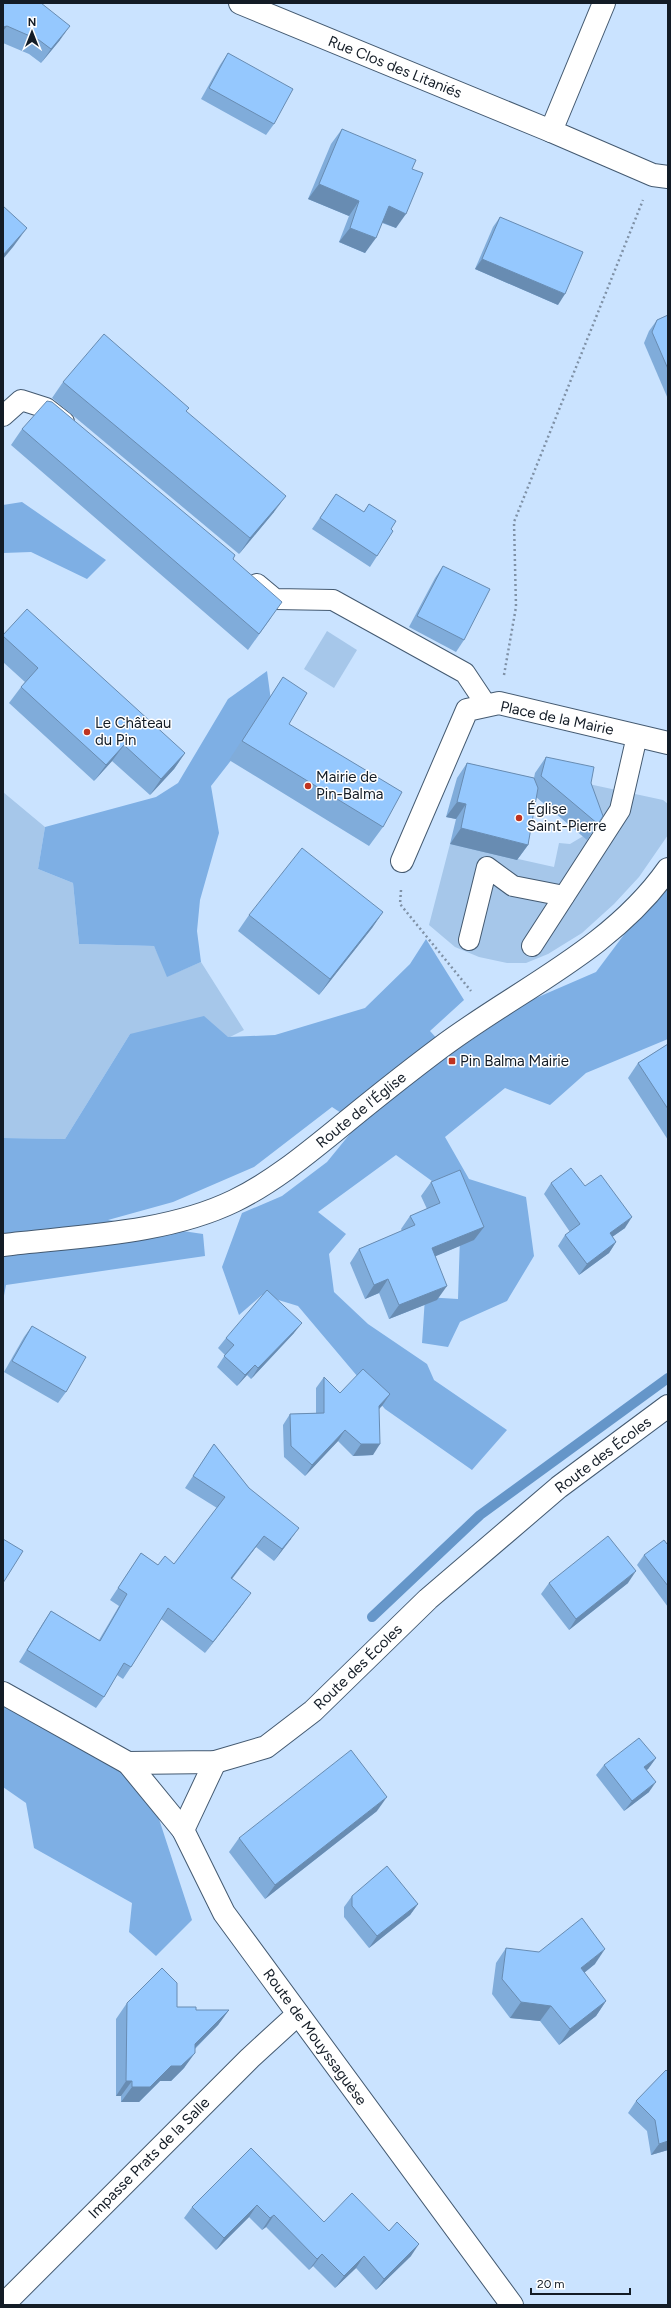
<svg xmlns="http://www.w3.org/2000/svg" width="671" height="2308" viewBox="0 0 671 2308" font-family="Figtree,sans-serif">
	<rect width="100%" height="100%" fill="#cae3ff"/>
	<g fill="#a6c7ea">
		<polygon points="327,631 357,650 334,688 304,669"/>
		<polygon points="584,783 663,800 668,804 668,835 639,877 614,904 582,933 548,954 526,963 507,963 479,957 455,947 429,925 450,844 554,867 559,843 570,844 585,835"/>
		<polygon points="3,792 45,827 38,869 73,883 79,944 154,946 168,976 201,962 244,1030 228,1038 130,1034 65,1139 3,1138"/>
	</g>
	<g fill="#7eafe4">
		<polygon points="22,502 106,560 87,579 31,552 3,553 3,505"/>
		<polygon points="267,671 272,708 211,786 219,833 200,900 197,931 201,962 167,977 154,946 79,944 73,883 38,869 45,827 156,797 178,783 228,699"/>
		<polygon points="668,876 668,1039 586,1073 550,1105 505,1088 445,1137 469,1179 526,1197 534,1256 507,1301 460,1322 448,1347 422,1343 425,1297 458,1299 460,1237 436,1184 396,1155 318,1212 346,1234 329,1254 334,1292 368,1324 427,1364 434,1380 507,1430 472,1470 385,1409 298,1306 262,1295 239,1315 222,1267 242,1213 282,1196 327,1162 358,1124 332,1107 254,1167 173,1202 108,1220 203,1234 205,1256 6,1285 3,1301 3,1138 65,1139 130,1034 204,1016 228,1037 275,1035 365,1008 410,964 426,939 464,1000 430,1031 451,1054 529,1001 596,972"/>
		<polygon points="3,1683 142,1767 192,1920 156,1956 129,1932 132,1903 34,1848 26,1803 3,1787"/>
	</g>
	<g fill="none" stroke-linecap="round" stroke-linejoin="round">
		<polyline stroke="#6596c9" stroke-width="10" points="372,1617 480,1515 668,1378"/>
		<g stroke="#445a71" stroke-width="22">
			<g id="service">
				<polyline points="3,416 21,400 46,408 64,422"/>
				<polyline points="257,584 275,599 333,600 465,673 487,706"/>
				<polyline points="469,940 487,867 513,886 564,896"/>
				<polyline points="532,946 620,810 637,736"/>
			</g>
		</g>
		<g stroke="#445a71" stroke-width="24">
			<g id="minor">
				<polyline points="240,3 551,131"/>
				<polyline points="604,3 551,131 653,175 668,177"/>
				<polyline points="402,861 467,710 499,703 668,743"/>
				<path d="M3,1245c75,-9 163,-11 231,-44 37,-18 69,-44 101,-70 34,-28 69,-56 105,-83 77,-58 171,-98 228,-179"/>
				<polyline points="3,1693 128,1763 215,1762 266,1747 313,1711 428,1599 559,1487 668,1406"/>
				<polyline points="128,1763 183,1830 224,1913 512,2305"/>
				<polyline points="183,1830 215,1762"/>
				<polyline points="3,2305 250,2058 298,2014"/>
			</g>
		</g>
		<g stroke="#7f91a6" stroke-width="2.5" stroke-dasharray="2 3" stroke-linecap="butt">
			<polyline points="504,675 516,607 514,522 643,200"/>
			<polyline points="401,890 400,904 471,991"/>
		</g>
		<use href="#service" stroke="#fff" stroke-width="20"/>
		<use href="#minor" stroke="#fff" stroke-width="22"/>
	</g>
	<g fill="#80acda">
		<polygon points="3,3 60,40 41,63 29,54 3,43"/>
		<polygon points="228,53 274,124 266,135 201,99 220,65"/>
		<polygon points="342,129 412,169 396,228 382,223 365,253 339,242 349,216 308,199 331,144"/>
		<polygon points="500,217 558,305 475,269 493,227"/>
		<polygon points="668,315 668,399 644,343 649,331 657,320"/>
		<polygon points="63,382 186,411 274,512 239,554 52,398"/>
		<polygon points="22,429 235,555 233,559 271,618 248,650 11,445"/>
		<polygon points="336,494 364,512 369,504 391,529 377,556 370,567 312,529"/>
		<polygon points="443,566 464,640 456,652 409,627 435,578"/>
		<polygon points="3,636 185,753 174,769 150,795 112,761 94,781 9,703 21,687 25,682 3,662"/>
		<polygon points="283,677 289,724 383,827 369,846 229,760 270,697"/>
		<polygon points="546,757 591,783 598,824 587,840 536,797 528,845 517,860 450,844 456,819 446,817 457,778 467,763 534,778 535,773"/>
		<polygon points="383,912 372,928 319,995 238,931 249,915"/>
		<polygon points="668,1044 668,1140 628,1078 638,1063"/>
		<polygon points="431,1182 484,1227 474,1240 435,1256 437,1300 389,1319 379,1293 365,1299 350,1263 359,1249 402,1231 401,1229 410,1216 427,1209 421,1196"/>
		<polygon points="551,1183 585,1186 625,1228 612,1237 616,1242 609,1253 579,1275 558,1246 565,1235 570,1232 544,1194"/>
		<polygon points="32,1326 66,1392 58,1403 4,1372 24,1337"/>
		<polygon points="294,1333 251,1379 247,1375 237,1386 217,1367 225,1355 218,1348 226,1338"/>
		<polygon points="324,1377 340,1393 390,1394 379,1409 373,1455 353,1456 338,1441 305,1476 284,1457 283,1425 290,1414 316,1413 316,1388"/>
		<polygon points="214,1444 249,1488 291,1539 274,1561 256,1547 232,1579 243,1604 205,1653 161,1619 131,1667 123,1679 117,1675 104,1697 96,1708 19,1662 43,1623 51,1611 99,1640 119,1606 110,1600 141,1553 158,1565 174,1564 217,1508 185,1488"/>
		<polygon points="668,1543 668,1607 637,1565 644,1555"/>
		<polygon points="549,1583 628,1583 569,1630 541,1594"/>
		<polygon points="656,1758 648,1769 646,1770 649,1792 624,1811 596,1775 604,1765"/>
		<polygon points="377,1811 265,1899 229,1852 239,1838"/>
		<polygon points="352,1896 418,1904 410,1915 369,1948 344,1917 344,1907"/>
		<polygon points="506,1948 595,1964 584,1973 606,2001 596,2016 559,2045 540,2021 510,2018 492,1994 496,1963"/>
		<polygon points="127,2003 177,2007 196,2010 229,2010 218,2025 195,2049 184,2068 171,2081 160,2081 139,2102 121,2102 121,2096 116,2096 116,2019"/>
		<polygon points="668,2072 668,2150 651,2155 647,2131 628,2113 636,2101"/>
		<polygon points="251,2148 324,2222 411,2256 376,2290 356,2268 335,2288 313,2266 309,2270 266,2227 262,2230 249,2217 216,2250 184,2218 192,2207"/>
	</g>
	<g fill="#688cb2">
		<polygon points="7,26 3,31 3,27"/>
		<polygon points="70,26 60,40 41,63 51,49"/>
		<polygon points="319,184 359,201 349,216 308,199"/>
		<polygon points="389,206 406,214 396,228 379,221"/>
		<polygon points="27,228 13,247 3,259 3,255"/>
		<polygon points="350,228 376,238 365,253 339,242"/>
		<polygon points="482,259 565,294 558,305 475,269"/>
		<polygon points="286,496 274,512 239,554 250,538"/>
		<polygon points="124,745 112,761 94,781 106,765"/>
		<polygon points="185,753 174,769 150,795 161,779"/>
		<polygon points="457,802 466,804 456,819 446,817"/>
		<polygon points="461,828 528,845 517,860 450,844"/>
		<polygon points="383,912 372,928 319,995 330,979"/>
		<polygon points="632,1217 625,1228 602,1244 610,1233"/>
		<polygon points="484,1227 474,1240 422,1262 432,1248"/>
		<polygon points="616,1242 609,1253 579,1275 587,1264"/>
		<polygon points="388,1279 379,1293 365,1299 374,1285"/>
		<polygon points="447,1286 437,1300 389,1319 399,1305"/>
		<polygon points="302,1323 294,1333 251,1379 258,1368"/>
		<polygon points="255,1365 247,1375 237,1386 245,1375"/>
		<polygon points="390,1394 382,1406 371,1417 379,1406"/>
		<polygon points="345,1430 338,1441 305,1476 312,1465"/>
		<polygon points="361,1444 380,1444 373,1455 353,1456"/>
		<polygon points="299,1528 291,1539 274,1561 282,1549"/>
		<polygon points="264,1536 256,1547 223,1590 231,1578"/>
		<polygon points="636,1571 628,1583 569,1630 576,1619"/>
		<polygon points="251,1593 243,1604 205,1653 213,1642"/>
		<polygon points="656,1758 648,1769 637,1778 644,1767"/>
		<polygon points="656,1782 649,1792 624,1811 632,1801"/>
		<polygon points="387,1797 377,1811 265,1899 275,1885"/>
		<polygon points="418,1904 410,1915 369,1948 377,1936"/>
		<polygon points="605,1949 595,1964 570,1984 581,1968"/>
		<polygon points="606,2001 596,2016 559,2045 570,2029"/>
		<polygon points="521,2002 551,2006 540,2021 510,2018"/>
		<polygon points="229,2010 218,2025 184,2059 195,2044"/>
		<polygon points="195,2053 184,2068 171,2081 160,2081 139,2102 121,2102 132,2087"/>
		<polygon points="126,2081 132,2081 121,2096 116,2096"/>
		<polygon points="668,2141 668,2150 651,2155 659,2144"/>
		<polygon points="257,2205 249,2217 216,2250 224,2238"/>
		<polygon points="274,2215 266,2227 262,2230 270,2218"/>
		<polygon points="419,2244 411,2256 376,2290 384,2279"/>
		<polygon points="322,2254 313,2266 309,2270 317,2259"/>
		<polygon points="364,2256 356,2268 335,2288 344,2276"/>
	</g>
	<g fill="#95c8fe" stroke="#688cb2">
		<polygon points="3,3 41,3 70,26 51,49 39,40 7,26 3,27"/>
		<polygon points="228,53 293,89 274,124 209,88"/>
		<polygon points="342,129 416,160 412,169 423,173 406,214 389,206 376,238 350,228 359,201 319,184"/>
		<polygon points="3,206 27,228 3,255"/>
		<polygon points="500,217 583,252 565,294 482,259"/>
		<polygon points="668,315 668,369 652,332 657,320"/>
		<polygon points="104,334 189,408 186,411 286,496 250,538 63,382"/>
		<polygon points="47,401 52,402 235,555 233,559 282,602 259,634 22,429"/>
		<polygon points="336,494 364,512 369,504 396,521 391,529 393,531 377,556 320,518"/>
		<polygon points="443,566 490,589 464,640 417,616"/>
		<polygon points="27,609 185,753 161,779 124,745 106,765 21,687 38,668 3,636 3,635"/>
		<polygon points="283,677 307,693 289,724 402,792 383,827 242,741"/>
		<polygon points="546,757 594,767 591,783 603,816 598,824 541,776"/>
		<polygon points="467,763 534,778 538,788 528,845 461,828 466,804 457,802"/>
		<polygon points="302,848 383,912 330,979 249,915"/>
		<polygon points="668,1044 668,1109 638,1063"/>
		<polygon points="571,1168 585,1186 601,1175 632,1217 610,1233 616,1242 587,1264 565,1235 580,1224 551,1183"/>
		<polygon points="460,1170 484,1227 432,1248 447,1286 399,1305 388,1279 374,1285 359,1249 415,1225 410,1216 440,1203 431,1182"/>
		<polygon points="267,1290 302,1323 258,1368 255,1365 245,1375 224,1356 234,1345 226,1338"/>
		<polygon points="32,1326 86,1357 66,1392 12,1361"/>
		<polygon points="363,1369 390,1394 379,1406 380,1444 361,1444 345,1430 312,1465 291,1446 290,1414 324,1413 324,1377 340,1393"/>
		<polygon points="214,1444 249,1488 299,1528 282,1549 264,1536 231,1578 251,1593 213,1642 168,1608 131,1667 124,1663 104,1697 27,1650 51,1611 100,1641 127,1594 118,1588 141,1553 158,1565 165,1556 174,1564 225,1497 193,1476"/>
		<polygon points="608,1536 636,1571 576,1619 549,1583"/>
		<polygon points="3,1539 23,1551 3,1583"/>
		<polygon points="664,1540 667,1544 668,1543 668,1586 644,1555"/>
		<polygon points="639,1738 656,1758 644,1767 656,1782 632,1801 604,1765"/>
		<polygon points="351,1750 387,1797 275,1885 239,1838"/>
		<polygon points="387,1866 418,1904 377,1936 352,1906 352,1896"/>
		<polygon points="582,1918 605,1949 581,1968 606,2001 570,2029 551,2006 521,2002 502,1979 506,1948 539,1952"/>
		<polygon points="162,1968 177,1983 177,2007 196,2007 196,2010 229,2010 195,2044 195,2053 181,2066 171,2066 150,2087 132,2087 132,2081 126,2081 127,2003"/>
		<polygon points="666,2070 668,2072 668,2141 659,2144 655,2120 636,2101"/>
		<polygon points="251,2148 324,2222 352,2193 389,2231 397,2222 419,2244 384,2279 364,2256 344,2276 322,2254 317,2259 274,2215 270,2218 257,2205 224,2238 192,2207"/>
	</g>
	<g fill="#bf331f" stroke="#fff" stroke-width="1.5">
		<circle cx="87" cy="732" r="4"/>
		<circle cx="308" cy="786" r="4"/>
		<circle cx="519" cy="818" r="4"/>
		<rect x="448" y="1057" width="8" height="8" rx="2"/>
	</g>
	<g text-anchor="middle" dominant-baseline="central" stroke-width="3" stroke-linejoin="round" paint-order="stroke">
		<g font-size="15" fill="#131c26" stroke="#fff">
			<text transform="translate(395 67) rotate(22)">Rue Clos des Litaniés</text>
			<text transform="translate(557 718) rotate(12)">Place de la Mairie</text>
			<text transform="translate(361 1110) rotate(-39)">Route de l'Église</text>
			<text transform="translate(603 1455) rotate(-37)">Route des Écoles</text>
			<text transform="translate(358 1667) rotate(-44)">Route des Écoles</text>
			<text transform="translate(315 2037) rotate(54)">Route de Mouyssaguèse</text>
			<text transform="translate(149 2158) rotate(-45)">Impasse Prats de la Salle</text>
		</g>
		<g font-size="15" fill="#131c26" stroke="#fff" text-anchor="start">
			<text x="95" y="723">Le Château<tspan x="95" dy="17">du Pin</tspan></text>
			<text x="316" y="777">Mairie de<tspan x="316" dy="17">Pin-Balma</tspan></text>
			<text x="527" y="809">Église<tspan x="527" dy="17">Saint-Pierre</tspan></text>
			<text x="460" y="1061">Pin Balma Mairie</text>
		</g>
	</g>
	<rect width="671" height="2308" fill="none" stroke="#131c26" stroke-width="8"/>
	<g transform="translate(32 32)" stroke="#ffffff" stroke-width="3" paint-order="stroke">
	<path d="M0-3L7 15L0 10L-7 15Z" fill="#131c26"/>
	<text y="-6" font-size="11" font-weight="bold" text-anchor="middle" fill="#131c26">N</text>
	</g>
	<path d="M531 2288v6h99v-6" fill="none" stroke="#131c26" stroke-width="2"/>
	<text x="537" y="2288" font-size="12" fill="#131c26" stroke="#ffffff" stroke-width="3" paint-order="stroke">20 m</text>
</svg>
